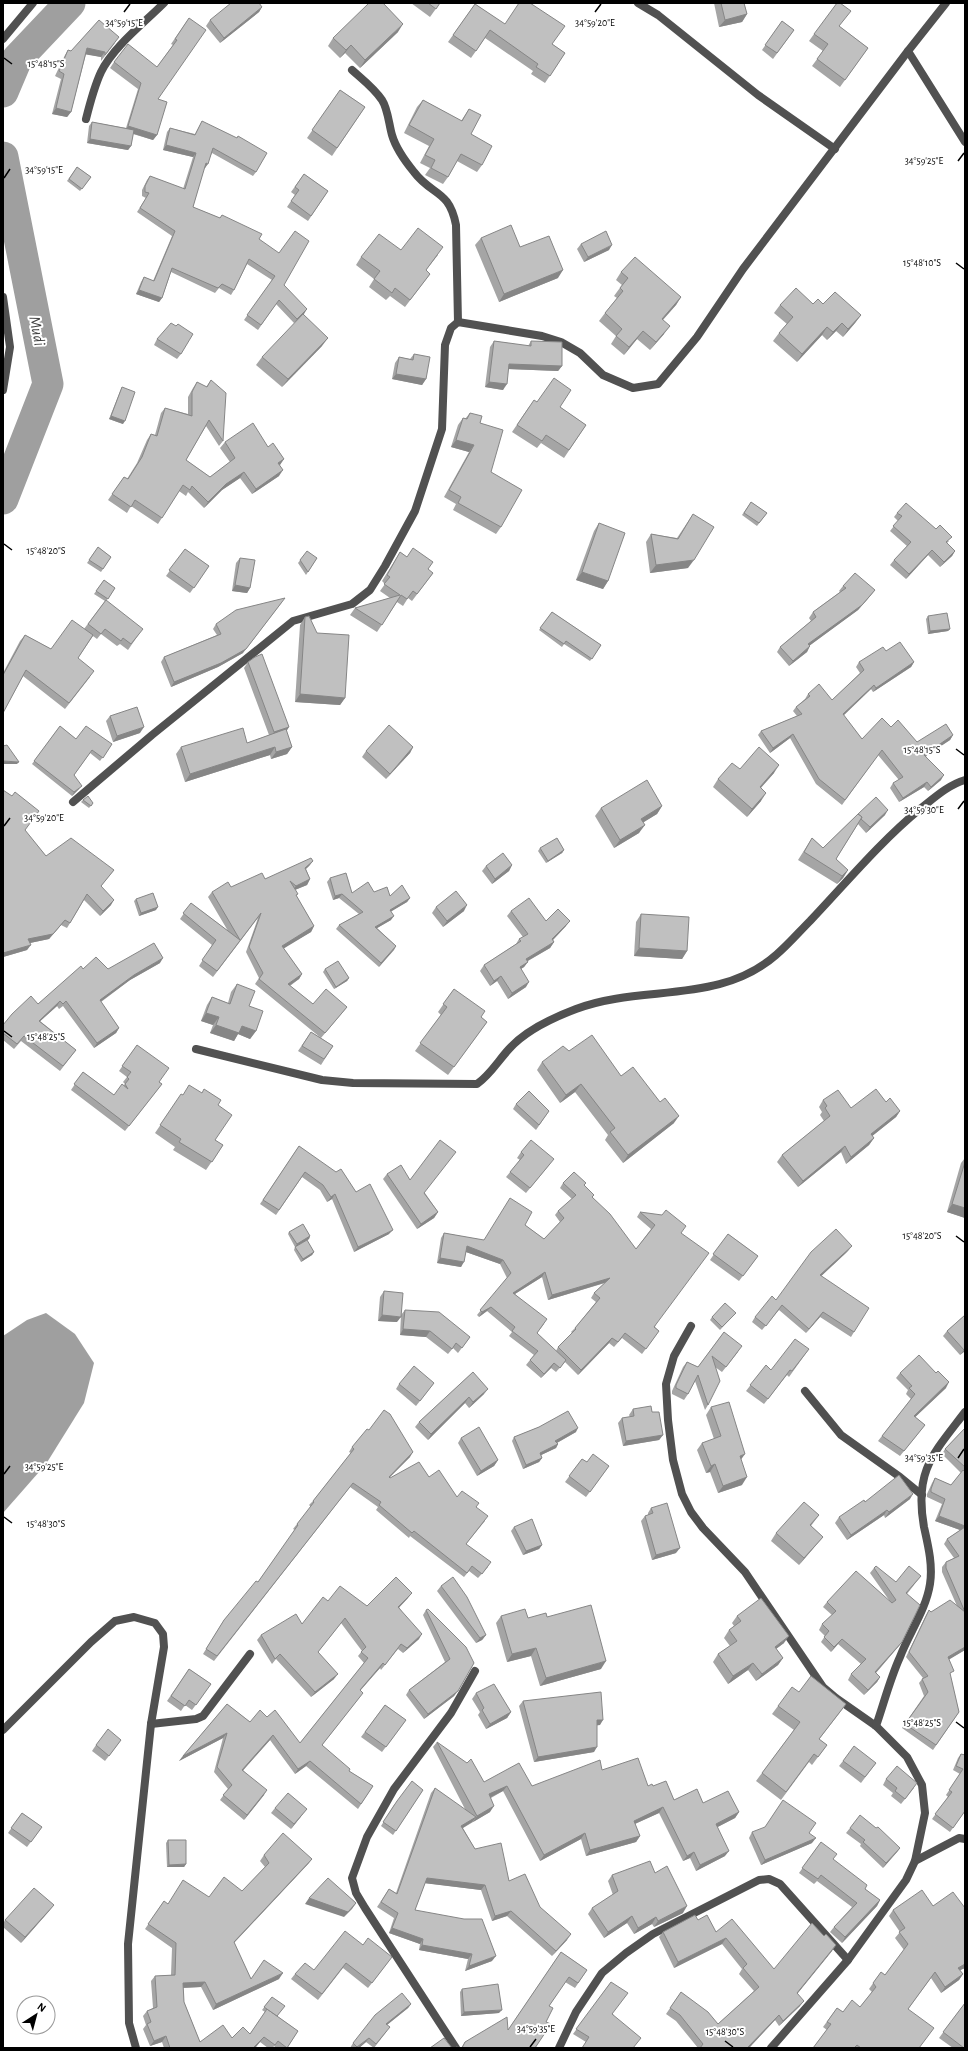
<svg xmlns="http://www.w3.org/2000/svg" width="968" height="2051" viewBox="0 0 968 2051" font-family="'Alegreya Sans',sans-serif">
	<rect width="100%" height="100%" fill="#fff"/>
	<polygon fill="#9f9f9f" points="46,1313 75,1334 94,1363 84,1403 46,1464 3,1513 3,1336 27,1320"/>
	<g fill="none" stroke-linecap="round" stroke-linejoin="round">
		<g stroke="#9f9f9f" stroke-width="31">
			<polyline points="3,92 17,59 70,3"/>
			<polyline points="3,157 48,384 3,499"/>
		</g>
		<g stroke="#515151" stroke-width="8">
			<polyline points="638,3 658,15 758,95 835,149"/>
			<polyline points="946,3 908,51 965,142"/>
			<polyline points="3,39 33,3"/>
			<path d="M352,70c10,9 22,18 30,30 6,9 7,25 10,35 4,14 13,26 22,37 18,24 35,17 42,53l2,97"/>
			<path d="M86,119c4,-16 8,-32 15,-47 12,-25 43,-49 63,-69"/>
			<polyline points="3,297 10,347 3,390"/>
			<polyline points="73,802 152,735 293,621 352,604 370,590 385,566 415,511 442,429 445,345 451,328 458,322 542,336 561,342 580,353 603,375 633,388 658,384 697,337 743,269 908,51"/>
			<path d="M196,1049l126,31 31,3 124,1c13,-9 21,-23 32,-35 17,-19 43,-31 67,-40 66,-25 143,-4 200,-54 12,-10 23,-23 34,-34 36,-38 70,-79 110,-112 14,-11 28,-24 45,-29"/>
			<polyline points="691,1326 674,1356 666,1384 668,1420 673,1460 682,1494 691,1512 703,1528 745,1572 823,1687 836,1698 876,1726 907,1757 922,1785 925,1813 915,1861 906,1880 848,1960 771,2048"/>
			<polyline points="805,1391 841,1435 900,1477 922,1495"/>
			<polyline points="151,1724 196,1719 203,1716 250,1654"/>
			<path d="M876,1726c8,-23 14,-47 24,-69 9,-24 26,-47 30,-73 3,-19 -2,-39 -6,-57 -10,-56 9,-73 41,-115"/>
			<polyline points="3,1730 91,1642 115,1621 134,1617 155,1623 163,1634 164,1647 151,1724 128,1944 129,2023 136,2048"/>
			<polyline points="915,1861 959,1838 965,1839"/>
			<polyline points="456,2048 365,1908 356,1893 352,1878 367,1837 394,1789 451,1713 475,1671"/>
			<polyline points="559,2048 576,2012 602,1973 626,1953 653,1934 759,1880 769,1879 780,1884 848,1960"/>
		</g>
	</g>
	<g fill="#a5a5a5" fill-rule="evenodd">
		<polygon points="411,3 440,3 430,17"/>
		<polygon points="714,3 744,3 747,14 742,22 719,27"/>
		<polygon points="475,4 504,24 552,44 565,53 545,83 531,74 533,71 485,38 471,58 448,42"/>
		<polygon points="262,7 259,12 220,43 206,26 210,20"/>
		<polygon points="189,18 158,99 157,135 153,140 133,134 131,146 128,150 87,143 89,126 92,122 126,128 138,89 110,68 114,62 157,67 173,45 171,44"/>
		<polygon points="782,21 794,30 773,59 762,50"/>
		<polygon points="839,26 868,48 840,87 812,66 823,51 809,41 814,34"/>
		<polygon points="398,32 360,68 345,53 340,58 328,46 333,38"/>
		<polygon points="115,43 101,61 101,57 86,54 71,112 67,117 52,114 61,79 55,76 65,55 68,50 71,51"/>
		<polygon points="340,90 365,107 332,156 307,138"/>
		<polygon points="423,100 461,121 469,109 471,134 482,165 477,172 457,161 448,177 443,184 425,175 430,168 420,163 429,146 404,133 417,107"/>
		<polygon points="202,121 256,172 253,176 212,153 205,168 204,168 193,207 220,218 222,215 259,239 284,285 304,314 294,323 276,304 258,330 244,320 272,280 247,264 234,290 231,295 219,288 215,293 171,272 162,298 159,302 136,294 141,282 144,277 153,281 172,236 137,212 146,198 142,196 142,190 147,180 150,176 183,189 193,157 163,150 167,132 170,128 195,134"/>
		<polygon points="77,167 91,177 80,191 67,181"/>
		<polygon points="304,174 328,191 308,221 287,207 295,195 291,192"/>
		<polygon points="481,238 520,247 558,278 499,302 475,245"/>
		<polygon points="581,244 609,250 584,262 577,249"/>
		<polygon points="401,250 438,255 426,270 430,274 405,307 390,296 386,300 369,287 374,279 356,265 361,257"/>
		<polygon points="621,272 681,297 676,305 663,320 664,334 650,350 637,339 624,355 611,344 616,336 599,321 605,313 617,298 614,296 622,285 616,280"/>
		<polygon points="813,304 823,304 861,315 855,323 843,337 836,331 827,340 822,335 797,362 773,341 779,333 787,324 774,313 780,305"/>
		<polygon points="176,326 181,354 177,359 154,345 157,339"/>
		<polygon points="494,341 528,346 531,341 562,366 558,371 508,369 503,390 485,387 490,347"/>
		<polygon points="322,346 282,387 256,365 262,357"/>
		<polygon points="414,354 426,379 422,385 392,379 395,363 399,357 410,359"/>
		<polygon points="211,380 223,441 219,446 206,426 186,460 210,477 230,462 220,448 225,442 268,447 284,459 279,465 279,476 252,494 240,478 222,490 204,508 188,492 186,496 179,491 158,524 131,506 127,513 108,500 124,477 127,479 137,463 147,440 151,434 155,435 161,413 165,408 188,414 188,397 193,388 197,382 206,387"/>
		<polygon points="122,387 123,424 109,419 121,389"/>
		<polygon points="537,402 560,407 586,425 564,458 541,443 537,448 512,432 529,407"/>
		<polygon points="470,413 480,423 491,472 501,527 496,534 453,510 456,504 444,497 469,452 451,447 458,425 463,418 465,419"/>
		<polygon points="751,502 767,513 757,526 742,515"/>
		<polygon points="897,513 949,541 947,543 955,551 952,556 940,567 928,555 906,579 890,565 894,560 907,546 890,531 898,521 894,517"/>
		<polygon points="693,514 688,568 650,573 646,542 651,534 677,538"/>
		<polygon points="599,523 608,581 603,589 576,580 594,531"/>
		<polygon points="98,547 111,557 101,572 87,563"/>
		<polygon points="185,549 209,566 190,593 166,576"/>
		<polygon points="400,552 407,557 433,573 412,601 408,598 403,606 397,602 377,632 350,615 355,608 390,598 380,591 385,584 382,581"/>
		<polygon points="305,554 317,558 306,575 298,563"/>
		<polygon points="240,558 250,588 247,593 232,591 236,563"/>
		<polygon points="104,580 115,588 106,601 139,634 128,650 120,644 117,646 101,634 97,639 93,636 78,658 90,677 65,709 23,676 3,713 3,673 20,641 25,635 51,649 84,629 105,601 94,594"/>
		<polygon points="843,586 871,595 858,610 810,645 807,652 789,666 777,652 780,647 811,621 809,618 813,612 840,592 839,591"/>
		<polygon points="552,612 601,645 590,661 564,644 562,647 539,630"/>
		<polygon points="928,616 950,629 948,631 928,634 926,619"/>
		<polygon points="305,617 345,698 340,705 295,702 300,625"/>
		<polygon points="216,624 243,653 218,667 171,687 161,662 164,657 217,635 213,629"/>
		<polygon points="886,651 914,662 911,667 873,692 871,689 843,715 862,739 891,727 917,742 953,735 950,740 926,756 941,780 928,791 924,787 899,802 890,788 893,783 899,780 878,755 842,805 816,784 790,738 770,753 758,735 761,731 797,716 793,711 796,707 805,699 808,694 832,700 860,673 856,667 859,662"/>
		<polygon points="248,662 286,731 292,747 287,754 271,759 270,755 185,782 176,754 181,747 247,743 269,735 244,668"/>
		<polygon points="110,716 140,733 113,742 106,721"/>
		<polygon points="60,726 76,739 112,744 100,761 90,753 74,775 79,789 72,796 32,764"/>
		<polygon points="413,747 410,753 386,779 362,757 366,751"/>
		<polygon points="774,773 761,788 761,801 747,817 713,787 718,779"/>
		<polygon points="3,790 25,831 46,856 114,870 101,886 111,905 100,916 84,900 67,928 61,925 49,939 30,943 27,950 3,957"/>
		<polygon points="83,800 93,803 89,808 81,802"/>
		<polygon points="662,806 657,814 643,822 639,833 614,848 595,816 601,808"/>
		<polygon points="858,814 885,815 866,833 858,824 836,859 848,870 843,878 837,884 798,860 812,838 823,848"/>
		<polygon points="540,848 564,850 562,853 546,863 538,851"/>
		<polygon points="313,861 309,866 306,869 310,879 307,885 295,890 297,897 314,926 311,932 283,948 302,974 299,979 290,986 313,1004 347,1007 343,1012 321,1038 333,1046 321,1065 298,1051 311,1032 321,1038 255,984 259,978 246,952 258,918 213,977 199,966 212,945 180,919 191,903 228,931 208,897 212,892 265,879"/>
		<polygon points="512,865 509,871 492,884 482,871 486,866"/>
		<polygon points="330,878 352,893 374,892 390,896 410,898 407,902 391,911 391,920 377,928 396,946 379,967 336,929 339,925 359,914 339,898 333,900 327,882"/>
		<polygon points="136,899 156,910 139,916 134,901"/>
		<polygon points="436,907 464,911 443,927 432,913"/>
		<polygon points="511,911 566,926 553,940 554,942 550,948 528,961 524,967 521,969 526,987 508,999 497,981 490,986 480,971 484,965 516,944 519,939 523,937 507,916"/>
		<polygon points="641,914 687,951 682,959 634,956 636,922"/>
		<polygon points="160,963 130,980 101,1002 119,1028 116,1033 94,1048 63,1006 59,1009 57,1006 40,1021 76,1050 60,1071 21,1041 14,1049 3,1040 3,1025 38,1004 83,969 108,969"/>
		<polygon points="325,969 349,978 347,981 334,989 323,972"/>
		<polygon points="237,984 249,1006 256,1031 250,1039 238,1034 234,1041 210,1033 213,1025 201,1021 207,1005 212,997 228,1003 231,992"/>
		<polygon points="454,989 481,1017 487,1022 448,1075 415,1051 441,1015 438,1012"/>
		<polygon points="137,1045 159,1082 162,1084 125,1131 71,1090 83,1072 114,1095 125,1084 123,1082 127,1077 119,1071"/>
		<polygon points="569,1051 621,1076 674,1123 623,1163 605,1140 608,1135 575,1092 560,1103 537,1070 542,1062"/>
		<polygon points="183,1095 218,1105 215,1140 223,1145 206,1170 173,1150 175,1147 155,1133 176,1102"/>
		<polygon points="823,1100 851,1108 886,1102 900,1111 896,1117 872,1136 874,1138 869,1145 846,1164 841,1152 798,1187 777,1162 782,1155 824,1121 820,1115 822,1112 819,1107"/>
		<polygon points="516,1104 549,1111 536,1130 513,1109"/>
		<polygon points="299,1146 356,1192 389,1234 354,1252 332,1199 327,1202 320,1190 302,1177 276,1215 260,1204"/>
		<polygon points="521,1152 550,1164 526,1193 506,1177 520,1160 517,1158"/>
		<polygon points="965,1158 965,1218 947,1212 961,1163"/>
		<polygon points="387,1174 410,1180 425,1193 438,1212 434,1218 417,1229 383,1179"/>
		<path d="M563,1183l21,2 8,12 44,52 15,-20 -14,-12 3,-5 41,21 -26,94 4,4 -17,23 -20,-16 -8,9 -5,-4 -31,32 -13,-13 -9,10 -5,-4 -10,10 -15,-13 8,-10 -25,-19 3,-4 -25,-21 -8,6 -2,-2 30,-37 -7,-14 -34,-12 -5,15 -24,-4 4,-25 3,-5 39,7 42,-15 19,14 16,-17 -5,-7 3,-4 14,-12 -12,-11zM542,1277l6,23 57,-17 -11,10 -3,5 5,4 -21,26 -4,4 1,1 -14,14 -2,4 -19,-18 7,-9 -29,-30z"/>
		<polygon points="289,1232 310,1236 309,1239 295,1247 288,1234"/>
		<polygon points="728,1234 758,1256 739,1281 710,1260"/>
		<polygon points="295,1247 314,1252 312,1255 301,1262 294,1250"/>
		<polygon points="848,1251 821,1276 854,1332 851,1337 820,1317 806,1333 779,1310 762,1330 752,1322 755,1317 776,1300"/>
		<polygon points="384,1291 397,1322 378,1321 380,1297"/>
		<polygon points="405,1310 470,1337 458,1353 453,1348 448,1354 426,1337 400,1335 401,1315"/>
		<polygon points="736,1313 720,1330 710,1320 712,1317"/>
		<polygon points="965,1315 965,1351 960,1355 943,1336 947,1331"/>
		<polygon points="724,1332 738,1352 722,1372 715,1367 708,1405 705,1410 695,1381 688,1394 684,1400 672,1394 672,1391 683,1367 687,1362 698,1367"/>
		<polygon points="809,1349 789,1377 787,1375 764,1404 746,1391 766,1365 771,1370"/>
		<polygon points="473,1372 484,1394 469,1408 465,1403 428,1440 415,1427 419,1422"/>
		<polygon points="900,1373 946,1388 915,1417 925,1425 900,1456 878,1441 911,1399 906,1394 908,1390 896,1378"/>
		<polygon points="434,1383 416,1406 396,1389 399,1384"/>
		<polygon points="711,1407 741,1460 742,1485 718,1493 710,1472 706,1473 697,1450 702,1443 714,1439 706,1415"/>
		<polygon points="633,1409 652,1412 663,1435 659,1440 623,1446 618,1423 622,1418 630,1417 629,1415"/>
		<polygon points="539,1427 576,1432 557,1443 558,1444 556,1448 541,1455 542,1458 539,1462 523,1469 512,1441 514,1437"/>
		<polygon points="965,1428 965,1650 949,1659 950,1676 959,1712 933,1750 902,1728 924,1696 919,1683 923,1678 906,1657 926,1615 929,1610 931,1612 957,1606 942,1572 942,1567 946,1562 954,1558 944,1544 947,1539 960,1530 935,1521 942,1504 927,1497 927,1494 932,1483 935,1478 951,1485 961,1473 942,1454 945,1449"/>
		<polygon points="461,1438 498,1460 494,1466 477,1476 458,1443"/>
		<polygon points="352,1447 410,1457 389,1478 390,1478 429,1477 457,1497 476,1507 485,1521 466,1544 488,1567 478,1578 469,1571 464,1577 410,1536 409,1538 376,1510 378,1507 350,1487 214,1661 203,1654 224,1620 258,1582 295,1530 293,1529 297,1524 311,1507 309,1505 313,1501 351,1453 349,1452"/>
		<polygon points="582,1459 587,1462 609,1466 586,1497 565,1482"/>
		<polygon points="910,1499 885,1518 884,1515 847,1540 835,1523 839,1517 865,1502"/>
		<polygon points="651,1508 676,1553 652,1560 641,1521 645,1516 648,1515 648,1513"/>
		<polygon points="819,1515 811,1526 823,1537 799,1565 771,1541 776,1533"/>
		<polygon points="514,1527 542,1545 539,1549 523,1555 511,1531"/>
		<polygon points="874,1568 896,1582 921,1576 907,1594 902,1642 898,1647 876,1673 880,1677 877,1682 864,1695 848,1680 851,1674 861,1664 838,1644 831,1652 821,1642 825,1636 819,1630 822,1624 832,1615 823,1607 827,1602 889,1600 870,1573"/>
		<polygon points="441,1586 486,1635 482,1640 476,1643 437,1591"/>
		<polygon points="408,1598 399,1607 419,1639 403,1653 398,1649 381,1670 380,1668 360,1691 359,1698 322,1745 349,1771 373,1786 358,1809 306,1766 295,1774 270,1740 243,1770 264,1795 244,1820 220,1800 228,1789 214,1772 223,1738 179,1761 183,1756 227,1704 250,1722 267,1717 300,1743 364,1663 358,1656 362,1651 341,1623 318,1652 334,1679 311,1697 276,1659 272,1664 257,1640 261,1635 302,1624 328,1601 367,1606"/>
		<polygon points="426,1610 474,1663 454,1696 424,1719 406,1695 409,1690 445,1662 423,1615"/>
		<polygon points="501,1616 528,1618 601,1669 540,1686 531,1656 507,1662 496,1623"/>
		<polygon points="737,1616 784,1643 776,1649 783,1658 778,1665 756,1681 748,1670 728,1684 713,1662 718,1654 730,1646 724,1638 729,1630 734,1626 732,1623"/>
		<polygon points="189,1669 211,1684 192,1710 185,1705 181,1711 167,1701"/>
		<polygon points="799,1692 846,1704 819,1739 827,1745 812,1765 809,1762 781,1800 756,1781 794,1730 772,1714 778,1706"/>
		<polygon points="476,1693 511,1712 507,1718 486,1729 478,1715 480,1712 472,1699"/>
		<polygon points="523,1701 600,1725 597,1725 594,1752 534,1762 519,1706"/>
		<polygon points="385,1705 406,1720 382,1752 361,1737"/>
		<polygon points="121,1740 105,1761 92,1751 96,1745"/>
		<polygon points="437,1742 484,1782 532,1786 602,1770 648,1786 653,1786 674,1800 703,1803 739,1812 735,1818 717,1827 725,1856 696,1871 690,1858 683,1861 659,1813 635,1824 640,1836 636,1842 586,1856 581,1839 540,1861 503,1791 491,1798 490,1812 463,1828 475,1849 509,1881 540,1907 567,1940 552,1956 507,1916 492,1921 481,1890 425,1883 415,1910 492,1961 465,1971 468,1959 419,1950 420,1944 389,1933 394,1918 377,1907 389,1889 396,1893 431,1793 435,1788 466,1811 433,1747"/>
		<polygon points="961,1754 965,1755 964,1801 965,1811 950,1832 932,1819 948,1797 946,1795 960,1774 953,1770 958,1758"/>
		<polygon points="843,1761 876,1763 861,1783 839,1766"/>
		<polygon points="886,1779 914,1788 901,1804 891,1796 893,1793 883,1785"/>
		<polygon points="423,1790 393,1835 381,1826 394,1805"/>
		<polygon points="275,1808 303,1814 291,1829 271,1813"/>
		<polygon points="22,1813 42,1827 27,1847 8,1833"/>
		<polygon points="850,1828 900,1848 897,1852 883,1868 860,1846 861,1844 846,1833"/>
		<polygon points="752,1832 809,1833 812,1843 761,1865 749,1838"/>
		<polygon points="168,1840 186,1864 184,1867 167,1867 166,1843"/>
		<polygon points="821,1842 833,1859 865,1889 880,1900 877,1906 842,1943 830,1932 834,1927 852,1907 817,1881 814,1884 799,1873"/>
		<polygon points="264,1855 312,1859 308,1864 234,1943 251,1979 279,1979 213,2010 201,1987 183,1988 184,2002 200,2042 232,2038 250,2034 265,2012 262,2010 272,1997 277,2016 298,2031 287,2048 276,2048 274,2046 273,2048 268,2048 260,2042 255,2048 164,2048 162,2042 150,2046 143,2029 146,2025 143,2016 147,2011 153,2008 151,1981 155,1976 171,1975 172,1948 145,1929 164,1901 167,1904 242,1891 265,1867 260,1861"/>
		<polygon points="655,1873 683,1913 654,1927 652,1924 634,1934 627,1923 604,1938 588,1914 592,1908 613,1895 608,1881 612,1875"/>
		<polygon points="933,1906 965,1908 965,1968 960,1970 963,1974 959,1980 941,1993 931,1978 908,2009 919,2048 813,2048 827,2030 823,2027 837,2008 843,2012 860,2007 872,1992 869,1989 881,1972 885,1975 904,1950 895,1938 900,1932 889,1916 893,1910"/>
		<polygon points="50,1910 21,1943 3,1927 3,1924 5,1920"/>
		<polygon points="698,1920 774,1969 832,1951 797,1994 800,2006 779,2026 775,2020 749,2048 698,2048 676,2021 666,2014 681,1992 718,2024 754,1991 739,1974 742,1969 722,1944 674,1968 659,1937 663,1932"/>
		<polygon points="363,1945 392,1957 368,1988 343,1968 318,2000 291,1979 295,1974 314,1970"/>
		<polygon points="561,1952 587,1970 575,1988 565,1982 549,2006 546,2022 535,2048 461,2048 465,2042 508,2030"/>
		<polygon points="611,1982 613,2014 633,2048 582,2048 586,2042 573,2034"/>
		<polygon points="462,1989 499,2013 461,2016 460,1992"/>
		<polygon points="965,2003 965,2048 953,2048 939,2038"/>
		<polygon points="411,2004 408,2008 387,2025 387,2031 374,2048 366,2042 359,2048 350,2048 353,2043"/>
	</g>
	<g fill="#868686">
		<polygon points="262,7 259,12 220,43 224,38"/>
		<polygon points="747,14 742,22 719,27 725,20"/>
		<polygon points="403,24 398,32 360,68 365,60"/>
		<polygon points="351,45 345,53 340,58 346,50"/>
		<polygon points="87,48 105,52 101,57 83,54"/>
		<polygon points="56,108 71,112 67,117 52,114"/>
		<polygon points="128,126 157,135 153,140 125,131"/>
		<polygon points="90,139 131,146 128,150 87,143"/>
		<polygon points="166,145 196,153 193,157 163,150"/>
		<polygon points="206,163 208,164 205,168 203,167"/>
		<polygon points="612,245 609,250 584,262 588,257"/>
		<polygon points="563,270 558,278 499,302 504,294"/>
		<polygon points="139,290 162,298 159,302 136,294"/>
		<polygon points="681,297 676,305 656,327 662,319"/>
		<polygon points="307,309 304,314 294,323 297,319"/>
		<polygon points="861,315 855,323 843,337 848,329"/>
		<polygon points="842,323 836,331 827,340 833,332"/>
		<polygon points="670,326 664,334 650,350 656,342"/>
		<polygon points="827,327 822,335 797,362 802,354"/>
		<polygon points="643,331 637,339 624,355 629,347"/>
		<polygon points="328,338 322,346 282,387 288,379"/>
		<polygon points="509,364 562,366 558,371 505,369"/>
		<polygon points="396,374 426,379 422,385 392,379"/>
		<polygon points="489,382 507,384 503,390 485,387"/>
		<polygon points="111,416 125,421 123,424 109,419"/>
		<polygon points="456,440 474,445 469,452 451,447"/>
		<polygon points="284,459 280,465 274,469 278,463"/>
		<polygon points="283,470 279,476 252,494 256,489"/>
		<polygon points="244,472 240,478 222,490 204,508 208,502 226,484"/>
		<polygon points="932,550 928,555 906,579 909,574"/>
		<polygon points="955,551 952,556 940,567 944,562"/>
		<polygon points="694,560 688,568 650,573 656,565"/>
		<polygon points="582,572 608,581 603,589 576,580"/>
		<polygon points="235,585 250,588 247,593 232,591"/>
		<polygon points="875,590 871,595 858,610 805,649 808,644"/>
		<polygon points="282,602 243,653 218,667 171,687 174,682"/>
		<polygon points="950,629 948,631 928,634 930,631"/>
		<polygon points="810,646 807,652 789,666 793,661"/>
		<polygon points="914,662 911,667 873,692 876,688"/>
		<polygon points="874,685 871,689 840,719 843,714"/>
		<polygon points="300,694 345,698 340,705 295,702"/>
		<polygon points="144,727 140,733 113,742 117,736"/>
		<polygon points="289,727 286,732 270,738 274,732"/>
		<polygon points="793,734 790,738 770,753 773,748"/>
		<polygon points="953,735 950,740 921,759 924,755"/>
		<polygon points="275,747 270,755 185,782 190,774"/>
		<polygon points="292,747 287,754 271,759 276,752"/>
		<polygon points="413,747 410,753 386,779 390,774"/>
		<polygon points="3,761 19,762 17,764 3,764"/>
		<polygon points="779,765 774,773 754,795 760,787"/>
		<polygon points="944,775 941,780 928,791 931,787"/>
		<polygon points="927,782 924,787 899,802 903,798"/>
		<polygon points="82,786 72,796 74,792"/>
		<polygon points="766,793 761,801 747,817 752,809"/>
		<polygon points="662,806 657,814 636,827 641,819"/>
		<polygon points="888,810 885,815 866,833 870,827"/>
		<polygon points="645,825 639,833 614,848 620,840"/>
		<polygon points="564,850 562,853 546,863 548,861"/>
		<polygon points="313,861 309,866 301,873 305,868"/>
		<polygon points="512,865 509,871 492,884 495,879"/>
		<polygon points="848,870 843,878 837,884 842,876"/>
		<polygon points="310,879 307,885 292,891 296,886"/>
		<polygon points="342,894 339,898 333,900 335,896"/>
		<polygon points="410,898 407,902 387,914 390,910"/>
		<polygon points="114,900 111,905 100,916 103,911"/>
		<polygon points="467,905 464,911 443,927 447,921"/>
		<polygon points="158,907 156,910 139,916 141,913"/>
		<polygon points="394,916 391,920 372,931 375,927"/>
		<polygon points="65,920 61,925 49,939 25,944 28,939"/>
		<polygon points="570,921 566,926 548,945 552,939"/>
		<polygon points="314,926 311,932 278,952 282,946"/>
		<polygon points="554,942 550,948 522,964 526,959"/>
		<polygon points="31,945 27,950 3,957 3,953"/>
		<polygon points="396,946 394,950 379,967 381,963"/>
		<polygon points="639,948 687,951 682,959 634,956"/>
		<polygon points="163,958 160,963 130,980 96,1005 100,1000 134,975"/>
		<polygon points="528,962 524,967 516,972 520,967"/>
		<polygon points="302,974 299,979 284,989 288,984"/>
		<polygon points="501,976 497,981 490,986 494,981"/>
		<polygon points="349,978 347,981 334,989 336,987"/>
		<polygon points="529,982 526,987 508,999 512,993"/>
		<polygon points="60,1001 57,1006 36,1025 39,1021"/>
		<polygon points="206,1013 219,1017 213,1025 201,1021"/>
		<polygon points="216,1025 242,1026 256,1031 250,1039 238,1034 234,1041 210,1033"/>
		<polygon points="119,1028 116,1033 94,1048 97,1043"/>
		<polygon points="581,1084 575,1092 560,1103 566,1095"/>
		<polygon points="900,1111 896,1117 866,1141 871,1134"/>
		<polygon points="679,1116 674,1123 623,1163 628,1155"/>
		<polygon points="874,1138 869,1145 846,1164 851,1157"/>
		<polygon points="845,1146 841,1152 798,1187 803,1181"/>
		<polygon points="335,1194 332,1199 327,1202 331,1197"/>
		<polygon points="952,1204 965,1208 965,1218 947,1212"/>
		<polygon points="438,1212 434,1218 417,1229 421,1224"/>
		<polygon points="393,1230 389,1234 354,1252 358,1247"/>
		<polygon points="310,1236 309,1239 295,1247 297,1244"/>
		<polygon points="467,1246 503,1260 500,1264 463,1251"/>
		<polygon points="852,1246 848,1251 817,1280 820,1275"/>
		<polygon points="314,1252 312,1255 301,1262 303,1259"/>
		<polygon points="440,1258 464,1262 461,1267 437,1263"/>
		<polygon points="545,1272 542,1277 510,1297 513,1293"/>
		<polygon points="610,1278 607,1282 548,1300 552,1295"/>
		<polygon points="491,1307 487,1311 479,1317 482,1312"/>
		<polygon points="823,1312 820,1317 806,1333 809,1329"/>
		<polygon points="382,1315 401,1317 397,1322 378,1321"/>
		<polygon points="403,1329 430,1331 426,1337 400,1335"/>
		<polygon points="612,1338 609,1343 578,1375 581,1370"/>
		<polygon points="965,1349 965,1351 960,1355 964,1350"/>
		<polygon points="554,1363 551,1368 541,1378 544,1374"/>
		<polygon points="949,1382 946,1388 910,1422 914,1416"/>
		<polygon points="488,1389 484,1394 469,1408 473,1402"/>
		<polygon points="469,1397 465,1403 428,1440 431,1434"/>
		<polygon points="578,1428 576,1432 553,1445 555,1441"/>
		<polygon points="663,1435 659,1440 623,1446 626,1441"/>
		<polygon points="558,1444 556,1448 537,1457 540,1453"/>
		<polygon points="413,1452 410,1457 385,1482 389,1477"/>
		<polygon points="745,1454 740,1461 740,1456"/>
		<polygon points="542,1458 539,1462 523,1469 526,1465"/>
		<polygon points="498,1460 494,1466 477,1476 481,1471"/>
		<polygon points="715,1464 710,1472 706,1473 711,1466"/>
		<polygon points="747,1477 742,1485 718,1493 723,1486"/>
		<polygon points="913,1494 910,1499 885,1518 889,1512"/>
		<polygon points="887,1510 884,1515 847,1540 851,1535"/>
		<polygon points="939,1516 965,1526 965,1528 963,1531 935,1521"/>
		<polygon points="823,1537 799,1565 804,1558"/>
		<polygon points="542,1545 539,1549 523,1555 526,1551"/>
		<polygon points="680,1548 676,1553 652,1560 656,1555"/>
		<polygon points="412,1593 408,1598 395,1612 398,1607"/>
		<polygon points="422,1634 419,1639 403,1653 407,1648"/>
		<polygon points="486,1635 482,1640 476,1643 480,1638"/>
		<polygon points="789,1636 784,1643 769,1654 775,1647"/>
		<polygon points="842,1639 838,1644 831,1652 834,1647"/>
		<polygon points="902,1642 898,1647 872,1677 875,1672"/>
		<polygon points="965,1647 965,1650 945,1662 948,1657"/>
		<polygon points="536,1648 531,1656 507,1662 512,1654"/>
		<polygon points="783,1658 778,1665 756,1681 762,1674"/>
		<polygon points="606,1661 601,1669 540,1686 546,1678"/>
		<polygon points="383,1663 380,1668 356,1695 360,1690"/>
		<polygon points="753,1663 748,1670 728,1684 733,1676"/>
		<polygon points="338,1674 334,1679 311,1697 315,1692"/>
		<polygon points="880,1677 877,1682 864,1695 868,1690"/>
		<polygon points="458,1691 454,1696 424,1719 428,1714"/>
		<polygon points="846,1704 841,1711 813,1747 819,1739"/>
		<polygon points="511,1712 507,1718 486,1729 490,1724"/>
		<polygon points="597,1720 603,1720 600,1725 593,1726"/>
		<polygon points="227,1733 223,1738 179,1761 183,1756"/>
		<polygon points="273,1735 270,1740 239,1775 242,1770"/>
		<polygon points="597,1747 594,1752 534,1762 538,1757"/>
		<polygon points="310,1761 306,1766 295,1774 298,1769"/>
		<polygon points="507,1786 503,1791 485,1800 489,1794"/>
		<polygon points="267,1790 264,1795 244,1820 247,1815"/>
		<polygon points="494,1806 490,1812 473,1822 477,1816"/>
		<polygon points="663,1807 659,1813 630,1826 634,1821"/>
		<polygon points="307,1809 291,1829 294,1824"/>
		<polygon points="739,1812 735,1818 712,1830 716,1824"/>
		<polygon points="476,1817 472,1822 458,1831 461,1826"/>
		<polygon points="585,1833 581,1839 540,1861 544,1855"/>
		<polygon points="640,1836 636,1842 586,1856 590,1850"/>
		<polygon points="816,1838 812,1843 761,1865 765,1860"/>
		<polygon points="900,1848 897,1852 883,1868 886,1863"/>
		<polygon points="729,1851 725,1856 696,1871 700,1865"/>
		<polygon points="694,1852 690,1858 683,1861 687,1856"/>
		<polygon points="312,1859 308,1864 230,1947 234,1942"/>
		<polygon points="186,1864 184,1867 167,1867 169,1865"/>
		<polygon points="427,1878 485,1885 481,1890 423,1883"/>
		<polygon points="309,1898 356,1903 352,1909 344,1917 305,1904"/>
		<polygon points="880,1900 877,1906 842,1943 845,1937"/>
		<polygon points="54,1905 50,1910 21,1943 25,1937"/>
		<polygon points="687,1906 683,1913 654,1927 658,1921"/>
		<polygon points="511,1911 507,1916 492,1921 495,1916"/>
		<polygon points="632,1916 627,1923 604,1938 608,1932"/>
		<polygon points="656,1917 652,1924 634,1934 638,1928"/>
		<polygon points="392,1928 423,1939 420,1944 389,1933"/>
		<polygon points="571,1934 567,1940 552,1956 556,1951"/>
		<polygon points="726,1938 722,1944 674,1968 678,1962"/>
		<polygon points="422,1945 472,1954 468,1959 419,1950"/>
		<polygon points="836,1945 832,1951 793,1999 797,1993"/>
		<polygon points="496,1956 492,1961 465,1971 469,1966"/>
		<polygon points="965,1964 965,1968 954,1973 958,1968"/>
		<polygon points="283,1973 279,1979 213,2010 216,2004"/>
		<polygon points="963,1974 959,1980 941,1993 945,1987"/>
		<polygon points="205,1982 201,1987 179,1988 183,1983"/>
		<polygon points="804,2001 800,2006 779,2026 783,2021"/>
		<polygon points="411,2004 408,2008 383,2028 386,2024"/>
		<polygon points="502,2010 499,2013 461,2016 464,2012"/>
		<polygon points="779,2015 775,2020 749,2048 747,2048"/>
		<polygon points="166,2036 162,2042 150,2046 154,2041"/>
		<polygon points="264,2037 260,2042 255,2048 253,2048"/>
		<polygon points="369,2038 366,2042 359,2048 357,2048"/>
	</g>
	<g fill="#c0c0c0" stroke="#868686">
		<polygon points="231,3 259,3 262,7 224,38 210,20"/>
		<polygon points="369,3 383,3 403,24 365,60 351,45 346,50 333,38"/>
		<polygon points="428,3 440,3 436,9"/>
		<polygon points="519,3 530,3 565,26 552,44 565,53 550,76 536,67 538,64 490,30 476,51 453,35 475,4 505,24"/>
		<polygon points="721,3 744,3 747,14 725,20"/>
		<polygon points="837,3 840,3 851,11 839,26 868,48 845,80 817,59 828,44 814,34"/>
		<polygon points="189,18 206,30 158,99 167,102 157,135 128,126 141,83 114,62 128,44 157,67 177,40 175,39"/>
		<polygon points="99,20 119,37 105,55 105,52 87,48 71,112 56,108 64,74 59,71 68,50 71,51"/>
		<polygon points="782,21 794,30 777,53 765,45"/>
		<polygon points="340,90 365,107 337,148 312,130"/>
		<polygon points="423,100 462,121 469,109 481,115 471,134 492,146 482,165 461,154 448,177 431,168 435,160 425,155 434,139 409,125"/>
		<polygon points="202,121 237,138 238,136 267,153 256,172 213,148 208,164 206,163 193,207 220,218 222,215 262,234 259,239 279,253 295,231 309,241 284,285 307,309 297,319 279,300 261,325 247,315 275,276 249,259 234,290 222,284 218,288 172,268 162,298 139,290 144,277 154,281 175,231 140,208 149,193 145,192 145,186 150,176 185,189 196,153 166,145 170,128 195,135"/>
		<polygon points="92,122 134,130 131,146 90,139"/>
		<polygon points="77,167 91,177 82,189 69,179"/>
		<polygon points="304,174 328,191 311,216 291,201 299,190 295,187"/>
		<polygon points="511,225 520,247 549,236 563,270 504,294 481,238"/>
		<polygon points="418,228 443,247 426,270 430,274 410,300 395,288 392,293 374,279 380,271 361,257 379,234 401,250"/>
		<polygon points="606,231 612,245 588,257 581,244"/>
		<polygon points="635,257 681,297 662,319 670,326 656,342 643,331 629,347 616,336 622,329 605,313 623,291 620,288 628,278 621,272"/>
		<polygon points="796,288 813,304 818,299 823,304 835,292 861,315 848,329 842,323 833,332 827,327 802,354 779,333 793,317 780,305"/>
		<polygon points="303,314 328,338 288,379 262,357"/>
		<polygon points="171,323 176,326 178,324 193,334 181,354 157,339"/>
		<polygon points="494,341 531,346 531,341 562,342 562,366 509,364 507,384 489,382"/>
		<polygon points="414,354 430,357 426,379 396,374 399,357 413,360"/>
		<polygon points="554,378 571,390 560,407 586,425 569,450 546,435 542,441 517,425 534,400 537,402"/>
		<polygon points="211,380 226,393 223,441 209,420 186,460 210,477 235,458 225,442 253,423 268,447 273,443 284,459 278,463 283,470 256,489 244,472 226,484 208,502 192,486 190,490 183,485 162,518 135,500 131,507 112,494 124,477 128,479 142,457 151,434 157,436 165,408 192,416 192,392 197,382 207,387"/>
		<polygon points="122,387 135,392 125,421 111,416"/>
		<polygon points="470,413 482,416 480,423 503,430 491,472 522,490 501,527 458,503 461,497 449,490 474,445 456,440 463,418 467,419"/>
		<polygon points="751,502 767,513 759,523 744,513"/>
		<polygon points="906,503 936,529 940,525 952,537 946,542 955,551 944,562 932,550 909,574 894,560 911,542 893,526 902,516 897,513"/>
		<polygon points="693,514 714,527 694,560 656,565 651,534 678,539"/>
		<polygon points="599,523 625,533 608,581 582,572"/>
		<polygon points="98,547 111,557 103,569 89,560"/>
		<polygon points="413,548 433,562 428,569 433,573 417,594 413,591 407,599 401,595 382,625 355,608 400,595 384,584 390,577 387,575 400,552 407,557"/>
		<polygon points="185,549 209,566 194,588 169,570"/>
		<polygon points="307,551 317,558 308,572 300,560"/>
		<polygon points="240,558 255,560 250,588 235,585"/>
		<polygon points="855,573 875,590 862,605 808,644 810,646 793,661 780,647 816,617 813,612 846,588 843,586"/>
		<polygon points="104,580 115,588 108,599 96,591"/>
		<polygon points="285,598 246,649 221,663 174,682 164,657 221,634 216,624 236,610"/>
		<polygon points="106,600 143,629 131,644 123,638 121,641 105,629 101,634 88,624"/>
		<polygon points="552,612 601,645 592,659 566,641 564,644 540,628"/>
		<polygon points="947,613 950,629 930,631 928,616"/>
		<polygon points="309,616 317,633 349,635 345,698 300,694 305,617"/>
		<polygon points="72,620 93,635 78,658 94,671 69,703 26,670 3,713 3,675 25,635 51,649"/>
		<polygon points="900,642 914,662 876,688 874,685 843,714 862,739 882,718 891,727 898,720 917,742 946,724 953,735 924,755 944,775 931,787 927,782 903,798 893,783 903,777 882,750 845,800 819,779 793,734 773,748 761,731 802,714 796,707 810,696 808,694 819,684 832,700 864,670 859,662 883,647 886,651"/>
		<polygon points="262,654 289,727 274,732 248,662 255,657"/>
		<polygon points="137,707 144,727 117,736 110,716"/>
		<polygon points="389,725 413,747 390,774 366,751"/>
		<polygon points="60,726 76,739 86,726 112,744 103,758 92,750 74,775 82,786 74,792 34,761"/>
		<polygon points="243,728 247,743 286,729 292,747 276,752 275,747 190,774 181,747"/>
		<polygon points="7,745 19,762 3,761 3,746"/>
		<polygon points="759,747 779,765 760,787 766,793 752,809 718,779 732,763 740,769"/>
		<polygon points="647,780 662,806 641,819 645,825 620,840 601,808"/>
		<polygon points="3,790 12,796 15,792 39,811 25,830 46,856 71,838 114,870 101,886 114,900 103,911 87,894 70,923 65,920 53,934 28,939 31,945 3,953 3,892 4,892 3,891"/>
		<polygon points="88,796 93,803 91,806 83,800"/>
		<polygon points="876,797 888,810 870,827 861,819 862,817 858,814"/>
		<polygon points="858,814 862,817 836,859 848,870 842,876 804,852 812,838 823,848"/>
		<polygon points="557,838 564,850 548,861 540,848"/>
		<polygon points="503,853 512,865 495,879 486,866"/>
		<polygon points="311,858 313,861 305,868 310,879 296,886 290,881 298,894 296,895 314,926 282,946 302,974 288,984 313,1004 326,989 347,1007 325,1033 259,979 263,973 249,947 261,913 217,971 202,960 216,940 183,913 191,903 240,940 212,892 228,882 231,887 262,873 265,879"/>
		<polygon points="346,873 352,893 368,882 374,892 387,887 390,896 402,885 410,898 390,910 394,916 375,927 396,946 381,963 339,925 363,912 342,894 335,896 330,878"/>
		<polygon points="456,891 467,905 447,921 436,907"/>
		<polygon points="153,893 158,907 141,913 136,899"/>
		<polygon points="529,898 546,921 558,909 570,921 552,939 554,942 526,959 528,962 520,967 529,982 512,993 501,976 494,981 484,965 521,941 519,939 528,934 511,911"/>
		<polygon points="641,914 689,917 687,951 639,948"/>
		<polygon points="154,943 163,958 134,975 100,1000 119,1028 97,1043 66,1001 63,1004 60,1001 39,1021 76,1050 63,1066 24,1036 17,1044 3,1033 3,1025 12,1014 31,996 38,1004 81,966 83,969 96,957 108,969"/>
		<polygon points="338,961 349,978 336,987 325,969"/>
		<polygon points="237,984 255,991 249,1006 263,1011 256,1031 242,1026 239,1033 216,1025 219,1017 206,1013 212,997 230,1004"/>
		<polygon points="454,989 485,1011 481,1017 487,1022 454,1067 420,1043 447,1007 443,1004"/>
		<polygon points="311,1032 333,1046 324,1059 302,1046"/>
		<polygon points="592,1035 621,1076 633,1067 660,1102 665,1098 679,1116 628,1155 610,1132 615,1128 581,1084 566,1095 542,1062 563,1046 569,1051"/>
		<polygon points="137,1045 169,1068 159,1082 162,1084 129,1126 74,1084 83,1072 114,1095 122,1084 128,1089 125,1084 129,1079 127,1077 131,1072 122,1066"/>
		<polygon points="189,1085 202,1093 204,1089 221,1100 218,1105 232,1115 215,1140 223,1145 212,1162 179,1142 181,1139 160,1125 181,1094 183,1095"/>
		<polygon points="876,1089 886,1102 890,1098 900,1111 871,1134 874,1138 851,1157 845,1146 803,1181 782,1155 830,1116 825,1108 827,1106 823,1100 838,1090 851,1108"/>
		<polygon points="529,1091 549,1111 539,1125 516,1104"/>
		<polygon points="440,1140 456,1152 424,1193 438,1212 421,1224 387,1174 401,1165 410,1180"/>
		<polygon points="531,1140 554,1159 530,1188 510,1172 524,1155 521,1152"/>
		<polygon points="299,1146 336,1172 341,1169 356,1192 370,1184 393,1230 358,1247 335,1194 331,1197 323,1185 305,1172 279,1210 263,1200"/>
		<polygon points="965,1162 965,1208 952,1204"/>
		<polygon points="574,1172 586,1183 584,1185 594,1195 592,1197 610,1214 636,1249 655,1225 640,1212 662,1215 666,1210 686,1226 681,1233 709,1253 654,1327 659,1331 646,1349 625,1333 618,1342 612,1338 581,1370 558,1347 576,1329 575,1328 600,1298 594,1293 610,1278 552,1295 545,1272 513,1293 547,1319 537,1333 566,1360 560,1368 554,1363 544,1374 530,1360 538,1351 512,1331 515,1327 491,1307 482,1312 480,1310 511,1273 503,1260 467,1246 464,1262 440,1258 444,1233 484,1240 510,1198 532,1212 525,1225 544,1239 564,1218 558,1211 576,1195 563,1183"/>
		<polygon points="303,1224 310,1236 297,1244 289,1232"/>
		<polygon points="836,1229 852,1246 820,1275 869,1308 854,1332 823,1312 809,1329 782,1305 766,1326 755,1317 772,1296 776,1300 811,1252"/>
		<polygon points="728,1234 758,1256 743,1276 713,1254"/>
		<polygon points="307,1240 314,1252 303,1259 295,1247"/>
		<polygon points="384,1291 403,1293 401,1317 382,1315"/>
		<polygon points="725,1303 736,1313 722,1327 712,1317"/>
		<polygon points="405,1310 439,1312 470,1337 462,1348 456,1343 452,1349 430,1331 403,1329"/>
		<polygon points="965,1315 965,1349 964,1350 947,1331"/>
		<polygon points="724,1332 742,1346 726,1367 712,1356 720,1381 708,1405 698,1375 688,1394 676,1388 676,1385 687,1362 698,1367"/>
		<polygon points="795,1339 809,1349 792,1371 790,1370 768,1399 750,1385 766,1365 771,1370"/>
		<polygon points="919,1355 936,1373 938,1371 949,1382 914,1416 925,1425 904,1451 882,1436 915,1394 909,1388 912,1386 900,1373"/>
		<polygon points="414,1366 434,1383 420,1401 399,1384"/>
		<polygon points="473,1372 488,1389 473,1402 469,1397 431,1434 419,1422"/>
		<polygon points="729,1402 745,1454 740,1456 747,1477 723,1486 715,1464 711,1466 702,1443 721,1436 711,1407"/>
		<polygon points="651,1406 652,1412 659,1412 663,1435 626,1441 622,1418 634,1416 633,1409"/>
		<polygon points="384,1410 390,1414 413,1452 389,1477 390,1478 419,1462 429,1477 439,1470 457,1497 462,1491 479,1503 476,1507 488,1516 466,1544 491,1562 482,1574 472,1566 467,1573 414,1531 412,1533 379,1505 381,1502 353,1483 217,1656 206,1649 224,1620 256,1581 258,1582 298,1525 297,1524 314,1502 313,1501 354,1449 352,1447 367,1429 369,1430"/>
		<polygon points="568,1411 578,1428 555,1441 558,1444 540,1453 542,1458 526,1465 514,1437 539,1427"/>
		<polygon points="479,1427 498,1460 481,1471 461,1438"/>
		<polygon points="965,1428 965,1467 945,1449"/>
		<polygon points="593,1454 609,1466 590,1492 569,1476 582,1459 587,1462"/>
		<polygon points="963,1470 965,1472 965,1526 939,1516 945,1499 931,1492 931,1489 935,1478 951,1485"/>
		<polygon points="899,1475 913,1494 889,1512 887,1510 851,1535 839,1517 864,1500 865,1502"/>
		<polygon points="804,1502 819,1515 810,1525 823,1537 804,1558 776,1533"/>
		<polygon points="667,1503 680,1548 656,1555 645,1516 653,1513 651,1508"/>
		<polygon points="532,1519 542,1545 526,1551 514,1527"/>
		<polygon points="965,1527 965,1612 946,1568 946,1562 959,1556 947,1539"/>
		<polygon points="876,1566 896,1582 909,1566 921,1576 906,1593 920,1605 902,1642 875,1672 880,1677 868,1690 851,1674 866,1659 842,1639 834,1647 824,1637 829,1631 822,1624 836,1611 827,1602 856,1571 892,1603 896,1600 874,1568"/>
		<polygon points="396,1577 412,1593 398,1607 422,1634 407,1648 401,1644 385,1665 383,1663 360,1690 363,1693 322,1745 350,1769 349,1771 373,1786 361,1804 310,1761 298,1769 273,1735 242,1770 267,1790 247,1815 223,1795 232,1785 217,1767 227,1733 183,1756 227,1704 250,1722 260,1710 267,1717 275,1710 300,1743 368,1658 361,1652 366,1647 345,1618 318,1652 338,1674 315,1692 280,1654 275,1659 261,1635 296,1614 302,1624 323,1597 328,1601 340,1586 367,1606"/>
		<polygon points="453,1577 467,1597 486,1635 480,1638 441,1586"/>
		<polygon points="761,1598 789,1636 775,1647 783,1658 762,1674 753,1663 733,1676 718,1654 737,1641 729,1630 741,1621 737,1616"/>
		<polygon points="950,1600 965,1612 965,1647 948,1657 954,1671 950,1673 959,1712 936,1745 905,1724 928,1692 922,1679 928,1676 909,1652 929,1610 931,1612"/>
		<polygon points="591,1605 606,1661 546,1678 536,1648 512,1654 501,1616 525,1609 528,1618 546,1613 547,1617"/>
		<polygon points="428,1609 466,1647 474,1663 458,1691 428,1714 409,1690 450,1659 426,1610"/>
		<polygon points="189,1669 211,1684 196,1705 189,1700 185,1706 171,1696"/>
		<polygon points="811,1676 846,1704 819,1739 827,1745 818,1757 814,1754 786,1792 762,1773 800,1722 778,1706 792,1687 799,1692"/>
		<polygon points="494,1684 511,1712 490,1724 482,1710 484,1708 476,1693"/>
		<polygon points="601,1692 603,1720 597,1720 597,1747 538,1757 523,1701"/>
		<polygon points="385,1705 406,1720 386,1747 365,1732"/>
		<polygon points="108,1729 121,1740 109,1756 96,1745"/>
		<polygon points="437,1742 467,1763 471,1759 484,1782 519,1763 532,1786 600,1760 602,1770 638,1758 648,1786 652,1784 653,1786 666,1781 674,1800 697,1789 703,1803 728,1791 739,1812 716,1824 729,1851 700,1865 694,1852 687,1856 663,1807 634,1821 640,1836 590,1850 585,1833 544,1855 507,1786 489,1794 494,1806 477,1816"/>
		<polygon points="854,1746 876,1763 865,1777 843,1761"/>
		<polygon points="961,1754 965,1755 965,1800 964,1801 965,1801 965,1811 953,1828 935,1814 952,1792 949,1790 963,1769 956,1766"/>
		<polygon points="897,1766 917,1783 905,1799 895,1791 897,1788 886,1779"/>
		<polygon points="412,1781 423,1790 396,1831 383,1822 397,1801"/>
		<polygon points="435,1788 476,1817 461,1826 475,1849 501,1843 509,1881 525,1874 540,1907 571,1934 556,1951 511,1911 495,1916 485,1885 427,1878 415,1910 464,1919 482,1919 496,1956 469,1966 472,1954 422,1945 423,1939 392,1928 398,1913 381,1902 389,1889 397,1894"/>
		<polygon points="288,1793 307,1809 294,1824 275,1808"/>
		<polygon points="783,1800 816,1823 809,1833 816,1838 765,1860 752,1832 765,1827"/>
		<polygon points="22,1813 42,1827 31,1842 11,1828"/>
		<polygon points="860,1815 876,1828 878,1827 900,1848 886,1863 863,1842 865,1840 850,1828"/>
		<polygon points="283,1833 312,1859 234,1942 251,1979 264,1960 283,1973 216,2004 205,1982 183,1983 184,2002 200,2042 223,2025 232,2038 243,2027 250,2034 267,2009 298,2031 287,2048 278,2041 275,2045 264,2037 253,2048 170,2048 166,2036 154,2041 147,2024 151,2022 147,2011 157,2007 155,1976 175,1975 176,1943 148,1924 164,1901 168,1904 183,1880 209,1897 224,1877 242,1891 269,1863 264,1855"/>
		<polygon points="168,1840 186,1840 186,1864 169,1865"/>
		<polygon points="821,1842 837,1854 833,1859 867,1885 865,1889 880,1900 845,1937 834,1927 857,1903 821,1875 818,1879 802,1868"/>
		<polygon points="650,1861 655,1873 667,1866 687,1906 658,1921 656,1917 638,1928 632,1916 608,1932 592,1908 618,1891 612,1875"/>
		<polygon points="328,1878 356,1903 348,1912 309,1898"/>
		<polygon points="34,1888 54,1905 25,1937 5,1920"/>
		<polygon points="922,1890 933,1906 953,1892 965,1908 965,1964 958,1968 963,1974 945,1987 935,1972 908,2009 934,2028 919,2048 861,2048 857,2045 854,2048 813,2048 831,2024 827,2022 837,2008 843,2012 852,2000 860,2007 876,1987 873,1983 881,1972 885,1975 908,1944 899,1932 905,1928 893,1910"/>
		<polygon points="695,1915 698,1920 707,1915 716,1932 732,1919 774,1969 812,1923 824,1936 826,1934 836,1945 797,1993 804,2001 783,2021 779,2015 748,2047 748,2048 700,2048 703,2044 680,2015 670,2008 681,1992 708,2012 718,2024 759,1987 743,1968 747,1964 726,1938 678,1962 663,1932"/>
		<polygon points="345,1931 363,1945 368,1938 392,1957 372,1983 346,1963 322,1994 295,1974 305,1963 314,1970"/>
		<polygon points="561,1952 587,1970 578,1983 569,1977 549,2006 553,2008 546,2022 551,2024 535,2048 455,2048 456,2047 462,2048 465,2042 507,2017 508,2030"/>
		<polygon points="611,1982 628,1993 612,2014 641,2038 633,2048 582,2048 589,2037 576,2029"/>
		<polygon points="498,1984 502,2010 464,2012 462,1989"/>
		<polygon points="402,1993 411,2004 386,2024 390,2027 376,2044 369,2038 357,2047 353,2043 375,2015"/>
		<polygon points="272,1997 285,2006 277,2016 264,2007"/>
		<polygon points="965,2003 965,2048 964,2048 943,2032"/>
		<polygon points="444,2038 452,2048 430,2048"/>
	</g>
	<path fill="none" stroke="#000" stroke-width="1.5" d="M124,12l6,-8M595,12l6,-8M4,58l8,6M958,161l6,-8M4,178l6,-9M956,263l8,6M4,544l8,6M956,749l8,6M958,809l6,-8M4,826l6,-8M4,1031l8,6M956,1236l8,6M958,1458l6,-9M4,1474l6,-8M4,1517l8,6M956,1722l8,6M725,2041l8,6M530,2047l6,-8"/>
	<g text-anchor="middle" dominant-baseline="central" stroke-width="4" stroke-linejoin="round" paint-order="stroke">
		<g font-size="16" font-style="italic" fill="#404040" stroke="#fff">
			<text transform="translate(37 331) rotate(79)">Mudi</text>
		</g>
	</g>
	<g font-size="10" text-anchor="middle" fill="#000" stroke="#fff" stroke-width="4" stroke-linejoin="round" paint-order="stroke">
		<text x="124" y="26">34°59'15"E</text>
		<text x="595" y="26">34°59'20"E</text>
		<text x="46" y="67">15°48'15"S</text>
		<text x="924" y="164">34°59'25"E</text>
		<text x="44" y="173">34°59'15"E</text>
		<text x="922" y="266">15°48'10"S</text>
		<text x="46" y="554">15°48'20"S</text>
		<text x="922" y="753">15°48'15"S</text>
		<text x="924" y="813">34°59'30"E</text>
		<text x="44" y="821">34°59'20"E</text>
		<text x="46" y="1040">15°48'25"S</text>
		<text x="922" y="1239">15°48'20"S</text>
		<text x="924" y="1461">34°59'35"E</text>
		<text x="44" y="1470">34°59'25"E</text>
		<text x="46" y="1527">15°48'30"S</text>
		<text x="922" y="1726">15°48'25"S</text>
		<text x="536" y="2032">34°59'35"E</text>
		<text x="725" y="2035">15°48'30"S</text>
	</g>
	<rect width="968" height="2051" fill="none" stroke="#000000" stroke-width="8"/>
	<g transform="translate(36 2015) rotate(36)"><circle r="19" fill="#ffffff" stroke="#999999"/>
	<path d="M0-3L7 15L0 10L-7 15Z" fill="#000000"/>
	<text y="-6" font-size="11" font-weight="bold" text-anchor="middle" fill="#000000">N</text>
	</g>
</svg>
